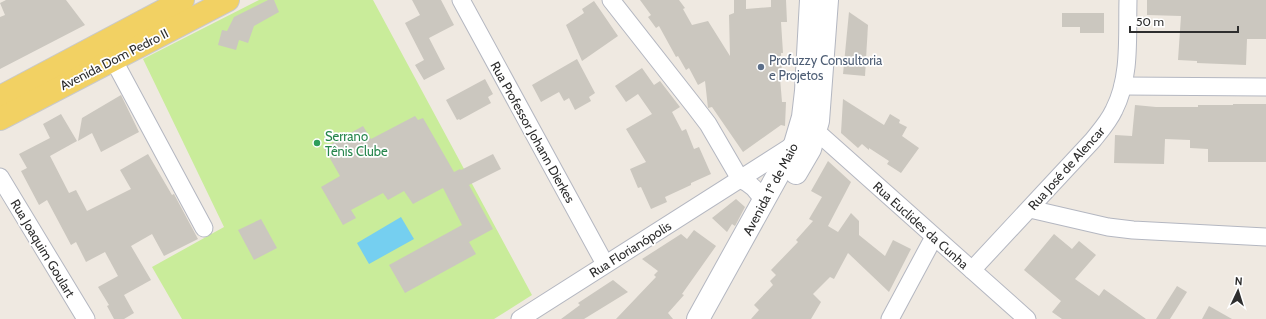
<svg xmlns="http://www.w3.org/2000/svg" width="1266" height="319" viewBox="0 0 1266 319" font-family="Cabin,sans-serif">
	<rect width="100%" height="100%" fill="#efe9e1"/>
	<polygon fill="#c9ec9a" points="259,0 373,0 532,295 494,319 182,319 152,267 224,227 143,59"/>
	<polygon fill="#75cff0" points="401,217 414,239 369,264 357,243"/>
	<g fill="#cbc7bf">
		<polygon points="6,0 66,0 85,25 0,69 0,17 5,15 0,3"/>
		<polygon points="268,0 274,0 279,12 254,26 248,43 239,40 236,50 218,45 222,30 227,31 234,17"/>
		<polygon points="412,0 441,0 454,25 429,38 445,69 424,80 415,65 424,60 405,23 420,15"/>
		<polygon points="640,0 679,0 685,8 683,9 692,25 708,21 730,56 729,15 734,13 734,0 746,0 746,9 771,7 771,0 786,0 787,22 781,22 783,53 781,53 782,77 780,78 782,102 786,102 785,126 781,125 743,152 712,107 708,108 705,81 698,85 689,68 686,70 678,56 676,57 659,26 656,28 648,17 651,15"/>
		<polygon points="1147,0 1266,0 1266,39 1247,39 1246,65 1197,63 1197,61 1178,60 1181,16 1147,15"/>
		<polygon points="594,1 618,36 582,61 566,25 584,13 582,9"/>
		<polygon points="849,12 868,25 865,76 843,74"/>
		<polygon points="1062,13 1104,13 1104,33 1080,33 1080,27 1062,27"/>
		<polygon points="577,59 595,93 589,97 591,101 575,110 569,98 564,101 559,92 541,102 532,85"/>
		<polygon points="642,68 654,85 660,81 680,107 672,112 682,131 686,129 694,149 699,147 711,174 691,183 691,185 665,197 667,202 651,209 641,187 638,188 630,169 646,162 626,129 652,114 638,94 626,102 615,86"/>
		<polygon points="485,79 493,94 488,97 491,103 460,120 459,119 457,120 446,100"/>
		<polygon points="121,95 139,132 101,152 92,133 78,141 82,118"/>
		<polygon points="843,99 884,125 890,114 900,120 899,123 907,127 902,136 919,148 901,173 887,164 889,161 869,148 869,150 862,144 858,148 841,133"/>
		<polygon points="1233,104 1266,104 1266,162 1208,162 1208,149 1190,148 1190,140 1165,139 1164,164 1114,163 1115,135 1132,136 1135,105 1156,107 1198,107 1198,105 1233,105"/>
		<polygon points="61,114 77,141 50,156 69,193 76,190 87,211 131,189 120,170 148,154 172,195 174,194 175,196 198,239 164,256 152,234 131,246 151,280 124,295 134,313 124,319 114,319 107,306 109,305 98,287 118,276 105,252 86,262 76,242 71,245 47,200 39,205 21,171 27,168 19,154 50,138 43,124"/>
		<polygon points="415,116 418,120 423,118 454,172 460,169 461,170 493,154 501,169 469,185 493,229 469,242 476,254 405,293 389,265 462,225 443,188 413,204 404,191 388,200 383,193 351,210 356,218 343,225 321,187 340,176 324,148 363,126 371,139"/>
		<polygon points="828,161 851,182 828,226 838,232 851,213 859,221 859,235 885,256 893,240 911,249 889,292 848,253 834,279 830,277 813,294 821,302 811,319 751,319 759,310 754,305 773,285 770,281 776,275 771,270 798,242 796,240 813,221 809,219 822,197 811,191"/>
		<polygon points="736,199 745,207 735,226 732,224 727,232 712,218"/>
		<polygon points="261,219 277,248 254,260 238,230"/>
		<polygon points="694,230 716,246 682,294 684,295 668,313 673,319 616,319 656,277 654,275 658,271 642,259 681,234 687,239"/>
		<polygon points="1054,234 1072,249 1079,241 1096,255 1075,279 1099,296 1104,289 1146,319 1062,319 1052,312 1061,301 1024,270"/>
		<polygon points="613,280 628,292 584,319 561,319 580,305 578,303"/>
		<polygon points="1177,286 1187,292 1170,319 1156,319"/>
		<polygon points="1209,306 1232,319 1202,319"/>
	</g>
	<g fill="none" stroke-linecap="round" stroke-linejoin="round">
		<g stroke="#b4b7c1" stroke-width="19">
			<g id="street">
				<polyline points="461,0 605,264"/>
				<polyline points="611,0 695,107 708,124 740,179"/>
				<polyline points="113,59 204,228"/>
				<polyline points="1123,86 1266,87"/>
				<polyline points="816,131 1027,319"/>
				<polyline points="0,177 86,319"/>
				<path d="M740,179c11,5 18,11 23,23"/>
				<polyline points="1030,209 1108,227 1133,230 1266,237"/>
				<path d="M972,270l121,-130c8,-10 16,-19 21,-30 17,-33 13,-74 14,-110"/>
				<polyline points="520,319 795,144"/>
				<polyline points="890,319 934,237"/>
			</g>
		</g>
		<g stroke="#b4b7c1" stroke-width="24">
			<g id="secondary">
				<polyline points="796,173 810,149 818,121 827,0"/>
				<polyline points="698,319 795,144 803,117 806,91 811,0"/>
			</g>
		</g>
		<g stroke="#c9c9c9" stroke-width="24">
			<g id="primary">
				<polyline points="0,97 183,0"/>
				<polyline points="0,119 228,0"/>
			</g>
		</g>
		<use href="#street" stroke="#fff" stroke-width="17"/>
		<use href="#secondary" stroke="#fff" stroke-width="22"/>
		<use href="#primary" stroke="#f2d163" stroke-width="22"/>
	</g>
	<circle fill="#5c6f8a" stroke="#fff" stroke-width="1.5" cx="761" cy="67" r="4"/>
	<circle fill="#2e9e5b" stroke="#fff" stroke-width="1.5" cx="317" cy="143" r="4"/>
	<g text-anchor="middle" dominant-baseline="central" stroke-width="3.5" stroke-linejoin="round" paint-order="stroke">
		<g font-size="13" fill="#2e2e2e" stroke="#fff">
			<text transform="translate(114 59) rotate(-27)">Avenida Dom Pedro II</text>
			<text transform="translate(533 132) rotate(61)">Rua Professor Johann Dierkes</text>
			<text transform="translate(1066 168) rotate(-48)">Rua José de Alencar</text>
			<text transform="translate(770 189) rotate(-62)">Avenida 1º de Maio</text>
			<text transform="translate(921 225) rotate(42)">Rua Euclides da Cunha</text>
			<text transform="translate(43 248) rotate(59)">Rua Joaquim Goulart</text>
			<text transform="translate(630 249) rotate(-32)">Rua Florianópolis</text>
		</g>
		<g font-size="13" fill="#4e5e75" stroke="#fff" text-anchor="start">
			<text x="769" y="60">Profuzzy Consultoria<tspan x="769" dy="15">e Projetos</tspan></text>
		</g>
		<g font-size="13" fill="#27864d" stroke="#fff" text-anchor="start">
			<text x="325" y="136">Serrano<tspan x="325" dy="15">Tênis Clube</tspan></text>
		</g>
	</g>
	<g transform="translate(1238 291) rotate(4)" stroke="#ffffff" stroke-width="3" paint-order="stroke">
	<path d="M0-3L7 15L0 10L-7 15Z" fill="#2e2e2e"/>
	<text y="-6" font-size="11" font-weight="bold" text-anchor="middle" fill="#2e2e2e">N</text>
	</g>
	<path d="M1130 26v6h108v-6" fill="none" stroke="#2e2e2e" stroke-width="2"/>
	<text x="1136" y="26" font-size="12" fill="#2e2e2e" stroke="#ffffff" stroke-width="3" paint-order="stroke">50 m</text>
</svg>
